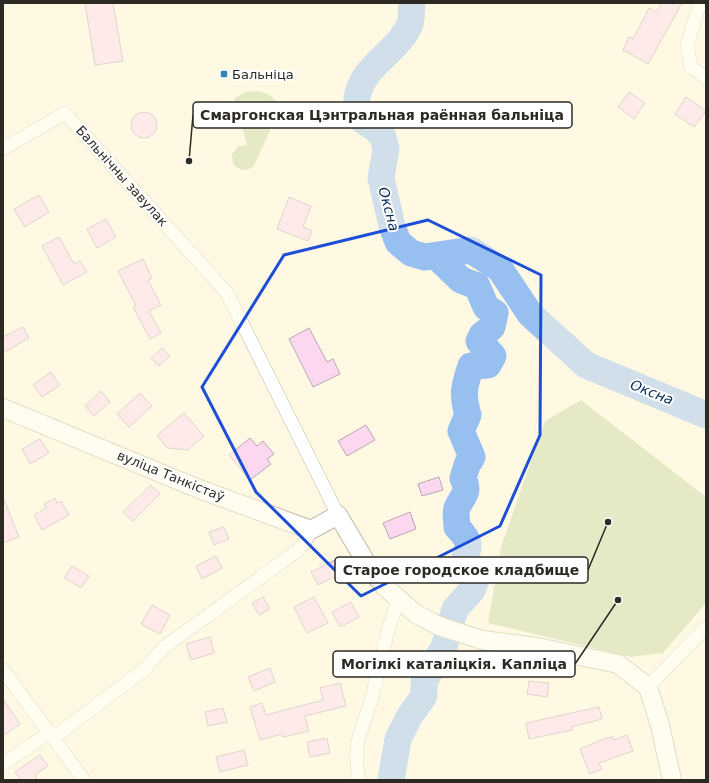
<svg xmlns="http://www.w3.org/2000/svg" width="709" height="783" viewBox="0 0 709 783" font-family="'DejaVu Sans',sans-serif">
	<rect width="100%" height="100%" fill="#fff9e4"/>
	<g fill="#c8d4a0">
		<path d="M259,91c10,3 16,6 21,17l-26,58c-8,6 -14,5 -21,-2l-1,-10 6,-8 9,-1 -13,-47 11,-6z"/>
		<polygon points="581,400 706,497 706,603 663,653 631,657 488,623 501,547 545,421"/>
	</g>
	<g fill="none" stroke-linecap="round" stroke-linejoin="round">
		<g stroke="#97bff0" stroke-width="27">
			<path d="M412,3c-1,6 0,15 -2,21 -12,29 -48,41 -53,74 -1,6 2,15 4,21l15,10 7,8 3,12 -5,29 11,48 6,16 13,11 14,4 46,-7 29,19 30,45 56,51 120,50"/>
			<path d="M391,780l7,-41 11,-22 15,-21v-14l20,-35 11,-38 17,-19 4,-10 -14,-14c7,-21 11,-22 -5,-39 0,-5 -2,-14 0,-19 6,-14 13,-14 6,-30l4,-13 5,-8 -11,-26 7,-16c-6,-20 -4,-29 3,-49l17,-1 5,-9 -14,-15 3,-6 10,-8 3,-14 -9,-6 -9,-21 -16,-6 -25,-24"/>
		</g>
	</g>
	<g fill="#fbd8f0" stroke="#baa7b3">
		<polygon points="85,3 113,3 123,61 95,65"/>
		<polygon points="662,3 682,3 648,64 623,50 629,37 633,39 649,8 656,12"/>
		<polygon points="629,92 645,103 634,119 618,107"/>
		<polygon points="686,97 706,111 694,127 675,114"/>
		<circle cx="144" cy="125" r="13"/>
		<polygon points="39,195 49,212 25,227 14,209"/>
		<polygon points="289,197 311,206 303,227 312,231 308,241 277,229"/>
		<polygon points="106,219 116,237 97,248 87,229"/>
		<polygon points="59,237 74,264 80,261 87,272 63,285 42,246"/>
		<polygon points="143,259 152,278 148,280 161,305 149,311 161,333 150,339 133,307 136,306 118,271"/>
		<polygon points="23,327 29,338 3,353 3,337"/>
		<polygon points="309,328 327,362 333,359 340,374 313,387 289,339"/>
		<polygon points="162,348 170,356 159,366 151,358"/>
		<polygon points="51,372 60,385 42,397 33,385"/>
		<polygon points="101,391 110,402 94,416 85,406"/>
		<polygon points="140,393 152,406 129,427 117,414"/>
		<polygon points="184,413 204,436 188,450 167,448 157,435"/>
		<polygon points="366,425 375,440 347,456 338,441"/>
		<polygon points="250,438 257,446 263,441 274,454 267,459 271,464 250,480 229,455"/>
		<polygon points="40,439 49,453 30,464 22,449"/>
		<polygon points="439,477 443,490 422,496 418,484"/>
		<polygon points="151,485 160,494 133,521 123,512"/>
		<polygon points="3,497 19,537 3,543"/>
		<polygon points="55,498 57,503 61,501 69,515 42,530 34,515 46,508 44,504"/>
		<polygon points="410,512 416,529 390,539 383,523"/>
		<polygon points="224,527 229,539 214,545 209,532"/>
		<polygon points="216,556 222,568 202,579 196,566"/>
		<polygon points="335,560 342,573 318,585 311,572"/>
		<polygon points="72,566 89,576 81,588 64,578"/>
		<polygon points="263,597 270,609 259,615 252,603"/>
		<polygon points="314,597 328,623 307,633 294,607"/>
		<polygon points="351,602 359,617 340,627 332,612"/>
		<polygon points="152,605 170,615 160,634 141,624"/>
		<polygon points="210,637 214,653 191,660 186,644"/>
		<polygon points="270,668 275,682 254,691 248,677"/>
		<polygon points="529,681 549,683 547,697 527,694"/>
		<polygon points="340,683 346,706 305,716 309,731 283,737 282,734 260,740 250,707 262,703 266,715 323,700 320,688"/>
		<polygon points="3,699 20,724 3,736"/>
		<polygon points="599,707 602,719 571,727 572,730 529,739 526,723"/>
		<polygon points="223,708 227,722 208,726 205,712"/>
		<polygon points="627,735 633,751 599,763 602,769 590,774 580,749 606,738 613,737 614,740"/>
		<polygon points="327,738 330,753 310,757 307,742"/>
		<polygon points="244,750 248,765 220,772 216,757"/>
		<polygon points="40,755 48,766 35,775 38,780 21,780 15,772"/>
	</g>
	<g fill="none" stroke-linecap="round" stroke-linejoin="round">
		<g stroke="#c0baa6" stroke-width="14">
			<g id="street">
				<polyline points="700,3 687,45 691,67 706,78"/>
				<polyline points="3,149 65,113 227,293 338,515"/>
				<polyline points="3,670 84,780"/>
				<polyline points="648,687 706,627"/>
				<polyline points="53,738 145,669 163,648 297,551 305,542 311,530"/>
				<polyline points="3,764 49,733"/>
				<path d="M359,780c-7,-38 3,-49 13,-83 9,-33 13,-65 27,-97"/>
			</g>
		</g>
		<g stroke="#c0baa6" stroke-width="20">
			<polyline id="secondary" points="3,408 199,489 311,530 338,515 370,569 386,588 416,614 439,626 482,640 537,647 618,664 648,687 660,725 672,780"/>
		</g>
		<use href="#street" stroke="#fff" stroke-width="13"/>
		<use href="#secondary" stroke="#fff" stroke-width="18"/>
	</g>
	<path d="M0 0H709V783H0ZM428,220l113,55 -1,160 -40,91 -139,70 -105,-104 -54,-105 82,-132z" fill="#fff9e4" fill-opacity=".55" fill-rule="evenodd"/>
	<path fill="none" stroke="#1d4ed8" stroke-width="3" stroke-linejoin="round" d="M428,220l113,55 -1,160 -40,91 -139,70 -105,-104 -54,-105 82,-132z"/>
	<rect fill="#3682b5" stroke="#fff" stroke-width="1.5" x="220" y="70" width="8" height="8" rx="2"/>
	<g text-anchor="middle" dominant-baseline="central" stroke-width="4" stroke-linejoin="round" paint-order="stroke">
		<g font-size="13" fill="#2c2a22" stroke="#fff" text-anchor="start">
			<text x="232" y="74">Бальніца</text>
		</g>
		<g font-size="13" fill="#2c2a22" stroke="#fff">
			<text transform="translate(122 176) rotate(48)">Бальнічны завулак</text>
			<text transform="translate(171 476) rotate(22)">вуліца Танкістаў</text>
		</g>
		<g font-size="14" font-style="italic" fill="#002a55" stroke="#fff">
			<text transform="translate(389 209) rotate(75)">Оксна</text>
			<text transform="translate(652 392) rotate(22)">Оксна</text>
		</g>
	</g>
	<path fill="none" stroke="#2c2a22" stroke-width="1.5" d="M189 161L193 115M608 522L588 570M618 600L575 664"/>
	<g fill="#2c2a22" stroke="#fff" stroke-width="1.5">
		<circle cx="189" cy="161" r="4"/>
		<circle cx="608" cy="522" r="4"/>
		<circle cx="618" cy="600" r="4"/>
	</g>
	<g fill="#fff" stroke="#2c2a22" stroke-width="1.5">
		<rect x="193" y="102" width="379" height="26" rx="4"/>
		<rect x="335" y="557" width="253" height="26" rx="4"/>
		<rect x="333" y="651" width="242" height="26" rx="4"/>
	</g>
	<g font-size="14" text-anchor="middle" font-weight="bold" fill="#2c2a22">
		<text x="382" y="120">Смаргонская Цэнтральная раённая бальніца</text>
		<text x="461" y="575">Старое городское кладбище</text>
		<text x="454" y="669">Могілкі каталіцкія. Капліца</text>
	</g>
	<rect width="709" height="783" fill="none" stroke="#2c2a22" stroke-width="8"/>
</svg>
